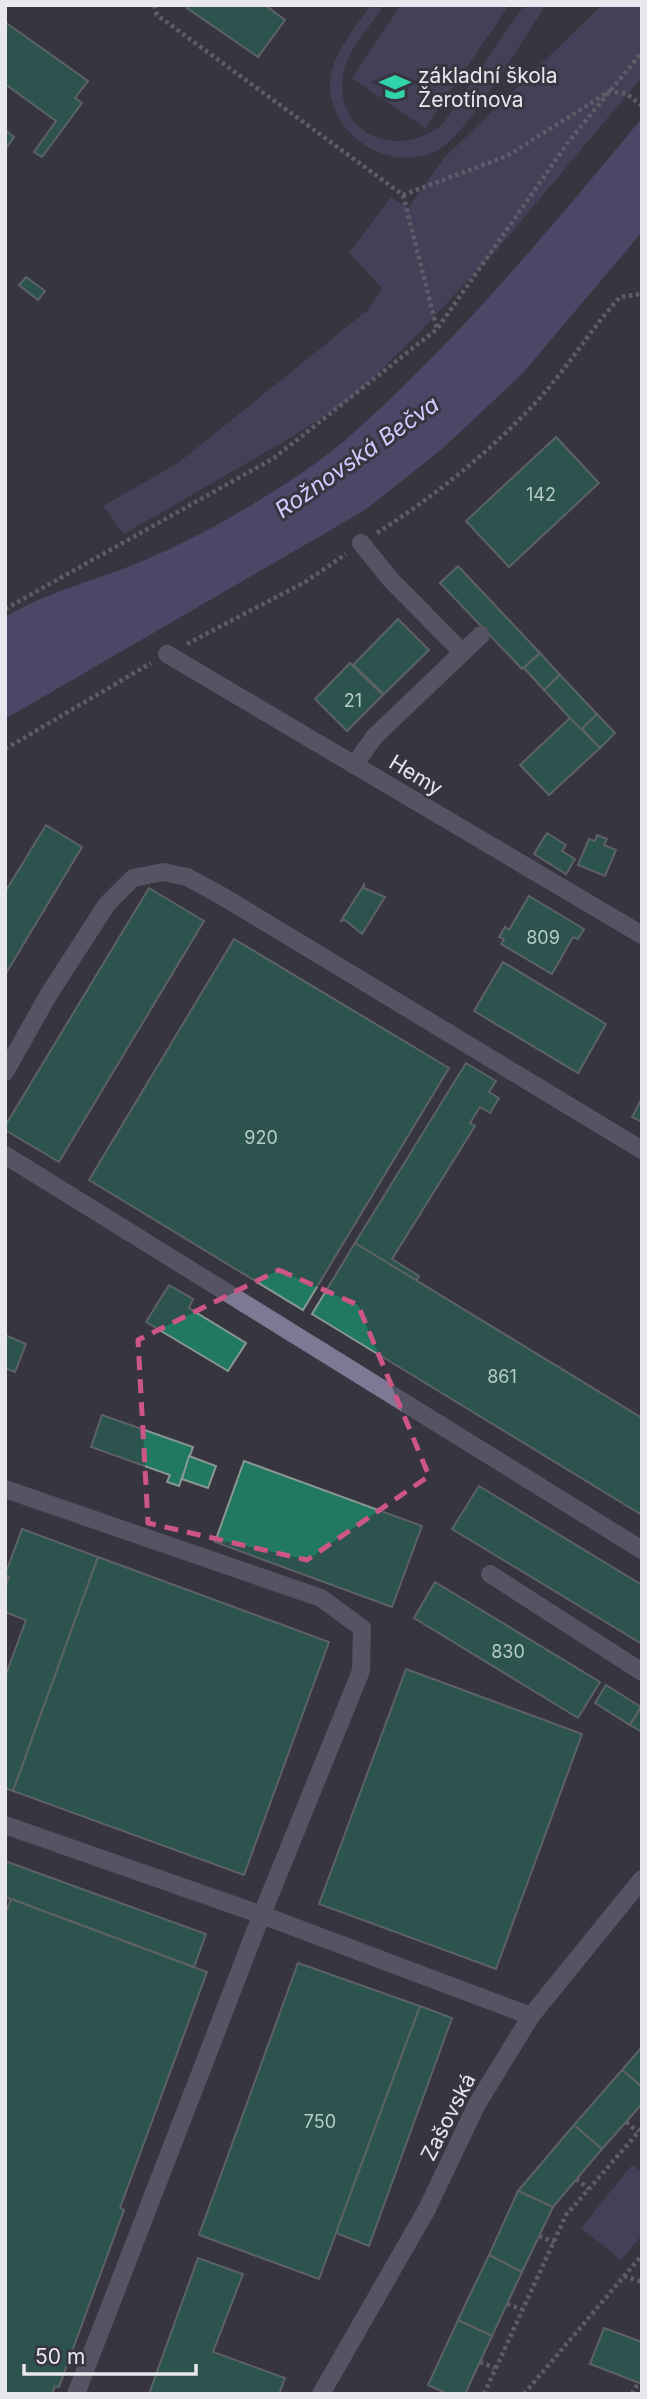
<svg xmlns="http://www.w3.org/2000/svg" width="647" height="2399" viewBox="0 0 647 2399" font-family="Inter,sans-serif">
	<rect width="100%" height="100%" fill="#373540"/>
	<g fill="#554e74">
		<path d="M371,5h13c-12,19 -34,42 -40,65 -14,61 51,92 98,55l82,-120h22c-22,32 -78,129 -108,145 -44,24 -103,-10 -108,-60 -2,-32 24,-60 41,-85z"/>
		<polygon points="401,5 508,7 425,128 352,78"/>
		<polygon points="602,5 642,5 642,77 495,252 414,338 352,398 290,438 124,534 103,506 178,463 368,310 382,288 349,253 391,197 408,208 445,157"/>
		<polygon points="632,2165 642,2172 642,2235 621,2260 581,2228"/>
	</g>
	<path fill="#685c96" d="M642,118v114l-120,142 -80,75 -77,61 -360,209v-102c41,-24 84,-35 128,-52 30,-12 62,-28 91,-44 43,-25 90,-53 127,-86 107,-95 200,-207 291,-317z"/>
	<g fill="#207960" stroke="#899892" stroke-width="2">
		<polygon points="188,5 265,5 285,20 258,57 187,8"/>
		<polygon points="5,22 88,81 75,98 82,103 42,157 34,152 56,121 5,84"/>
		<polygon points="5,130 14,137 5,150"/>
		<polygon points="26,277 45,291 38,300 19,285"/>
		<polygon points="556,437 599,483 509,567 466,521"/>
		<polygon points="458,566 540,653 522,669 440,583"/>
		<polygon points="398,619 429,650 384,694 353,665"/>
		<polygon points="540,653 560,675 544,690 524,668"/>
		<polygon points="350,663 383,695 347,731 315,699"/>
		<polygon points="560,675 597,714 581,730 544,690"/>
		<polygon points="597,714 615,733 600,748 582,729"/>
		<polygon points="570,718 600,748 549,795 520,765"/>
		<polygon points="46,825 82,847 5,975 5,892"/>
		<polygon points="547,833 566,845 562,851 575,859 566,874 534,854"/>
		<polygon points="597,835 607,839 604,845 616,850 605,876 578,865 589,839 595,841"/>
		<polygon points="364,885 364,888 385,897 362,934 345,920 341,921"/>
		<polygon points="149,888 204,921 59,1162 5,1130 5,1126"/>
		<polygon points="529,896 584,929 578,939 573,937 552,974 501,944 504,939 499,937 505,927 509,930"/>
		<polygon points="234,939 449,1068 303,1310 89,1180"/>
		<polygon points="503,962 606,1024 578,1073 474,1011"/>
		<polygon points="466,1063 496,1081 489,1092 499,1098 490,1113 480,1107 470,1123 475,1126 392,1259 419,1276 416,1281 355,1243"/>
		<polygon points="642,1098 642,1122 632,1117"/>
		<polygon points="355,1243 642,1418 642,1515 312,1314"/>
		<polygon points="169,1285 193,1299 189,1308 246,1343 228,1371 146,1322"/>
		<polygon points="5,1335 26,1344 15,1372 5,1368"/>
		<polygon points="102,1415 193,1447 179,1486 167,1482 170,1475 91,1447"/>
		<polygon points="189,1456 216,1466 208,1488 182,1479"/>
		<polygon points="244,1461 422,1526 392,1607 215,1542"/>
		<polygon points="479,1486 642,1585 642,1644 452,1529"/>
		<polygon points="22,1529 98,1557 13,1791 5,1788 5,1677 26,1620 5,1612 5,1588 9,1577 5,1575"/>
		<polygon points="98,1557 329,1642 244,1875 13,1791"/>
		<polygon points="435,1582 600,1682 578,1718 414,1618"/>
		<polygon points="406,1669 582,1734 496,1969 319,1904"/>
		<polygon points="606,1685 641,1707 630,1725 595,1703"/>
		<polygon points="642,1706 642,1732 630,1725"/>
		<polygon points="5,1861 206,1934 194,1967 5,1897"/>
		<polygon points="11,1899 207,1972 120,2208 124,2210 59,2387 55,2386 52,2394 5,2394 5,1914"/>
		<polygon points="298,1963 420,2006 319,2279 199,2235"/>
		<polygon points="420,2006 452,2018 369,2246 336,2233"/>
		<polygon points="642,2047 642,2087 622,2070"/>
		<polygon points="622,2070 642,2087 642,2104 602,2149 574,2125"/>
		<polygon points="574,2125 602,2149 553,2207 518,2191"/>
		<polygon points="518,2191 553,2207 522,2272 489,2255"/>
		<polygon points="489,2255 522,2272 492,2336 458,2320"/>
		<polygon points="198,2258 243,2274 213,2352 285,2378 279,2394 149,2394"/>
		<polygon points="458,2320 492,2336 465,2394 448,2394 428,2385"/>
		<polygon points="604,2328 642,2342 642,2384 590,2364"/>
	</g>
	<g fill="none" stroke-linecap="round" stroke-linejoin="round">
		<g stroke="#8e8d96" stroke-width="4.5" stroke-dasharray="3.5 3.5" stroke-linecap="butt">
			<polyline points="154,5 157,15 403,195 507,156 610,91 627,94 642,106"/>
			<polyline points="403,195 437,329"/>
			<path d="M377,533c58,-37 115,-83 162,-134 29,-32 52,-70 81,-102l22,-3"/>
			<polyline points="5,609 274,458 437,329 569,141 642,52"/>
			<polyline points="187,644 305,582 346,554"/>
			<polyline points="5,749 151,663"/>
			<polyline points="626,2122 638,2132"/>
			<polyline points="576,2179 589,2189"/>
			<polyline points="539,2236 554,2242"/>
			<polyline points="624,2276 642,2282"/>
			<polyline points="507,2304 521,2309"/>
			<polyline points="480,2362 495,2368"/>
			<polyline points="484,2394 566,2215 642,2128"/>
			<polyline points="524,2394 642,2255"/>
			<polyline points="632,2394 638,2383"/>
		</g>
		<g stroke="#7d7893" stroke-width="18">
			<polyline points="361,543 391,580 462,652"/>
			<polyline points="167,654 642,935"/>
			<polyline points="354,765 375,736 481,635"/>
			<polyline points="5,1072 49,994 107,904 133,878 163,872 187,877 222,896 642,1150"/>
			<polyline points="5,1155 642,1550"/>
			<polyline points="5,1489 321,1598 362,1628 361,1671 258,1924 76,2394"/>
			<polyline points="490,1574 642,1672"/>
			<polyline points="5,1825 262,1915 531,2016"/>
			<polyline points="321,2394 427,2209 477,2104 531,2016 642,1879"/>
		</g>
	</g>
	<path d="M0 0H647V2399H0ZM279,1270l79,35 71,171 -122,84 -159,-37 -10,-183z" fill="#373540" fill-opacity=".55" fill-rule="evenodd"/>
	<path fill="none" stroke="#cd5687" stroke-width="5" stroke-dasharray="14 9" stroke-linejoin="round" d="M279,1270l79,35 71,171 -122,84 -159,-37 -10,-183z"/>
	<defs>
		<g id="school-bare" transform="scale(2.415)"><path d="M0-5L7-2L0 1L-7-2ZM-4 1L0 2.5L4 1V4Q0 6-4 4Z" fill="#30d4aa" stroke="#373540" stroke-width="2.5" paint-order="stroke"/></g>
	</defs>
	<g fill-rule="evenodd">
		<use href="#school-bare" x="395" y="87"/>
	</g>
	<g text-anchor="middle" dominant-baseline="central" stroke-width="6" stroke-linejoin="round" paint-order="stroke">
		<g font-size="18" fill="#b6ccca">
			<text x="541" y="494">142</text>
			<text x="353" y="700">21</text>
			<text x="543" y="937">809</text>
			<text x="261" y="1137">920</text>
			<text x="502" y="1376">861</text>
			<text x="508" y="1651">830</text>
			<text x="320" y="2121">750</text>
		</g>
		<g font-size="21" fill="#e8e7ee" stroke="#373540" text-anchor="start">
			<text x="418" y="75">základní škola<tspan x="418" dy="24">Žerotínova</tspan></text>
		</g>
		<g font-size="21" fill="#e8e7ee" stroke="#373540">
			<text transform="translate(416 775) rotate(31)">Hemy</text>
			<text transform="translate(448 2117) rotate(-63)">Zašovská</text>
		</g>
		<g font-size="23" font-style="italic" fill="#d3cbff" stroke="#373540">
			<text transform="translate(357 457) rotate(-35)">Rožnovská Bečva</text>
		</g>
	</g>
	<rect width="647" height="2399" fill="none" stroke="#e8e7ee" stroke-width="14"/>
	<path d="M24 2364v10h172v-10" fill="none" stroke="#e8e7ee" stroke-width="3.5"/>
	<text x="35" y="2364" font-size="21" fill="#e8e7ee" stroke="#373540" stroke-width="5" paint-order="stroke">50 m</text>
</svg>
